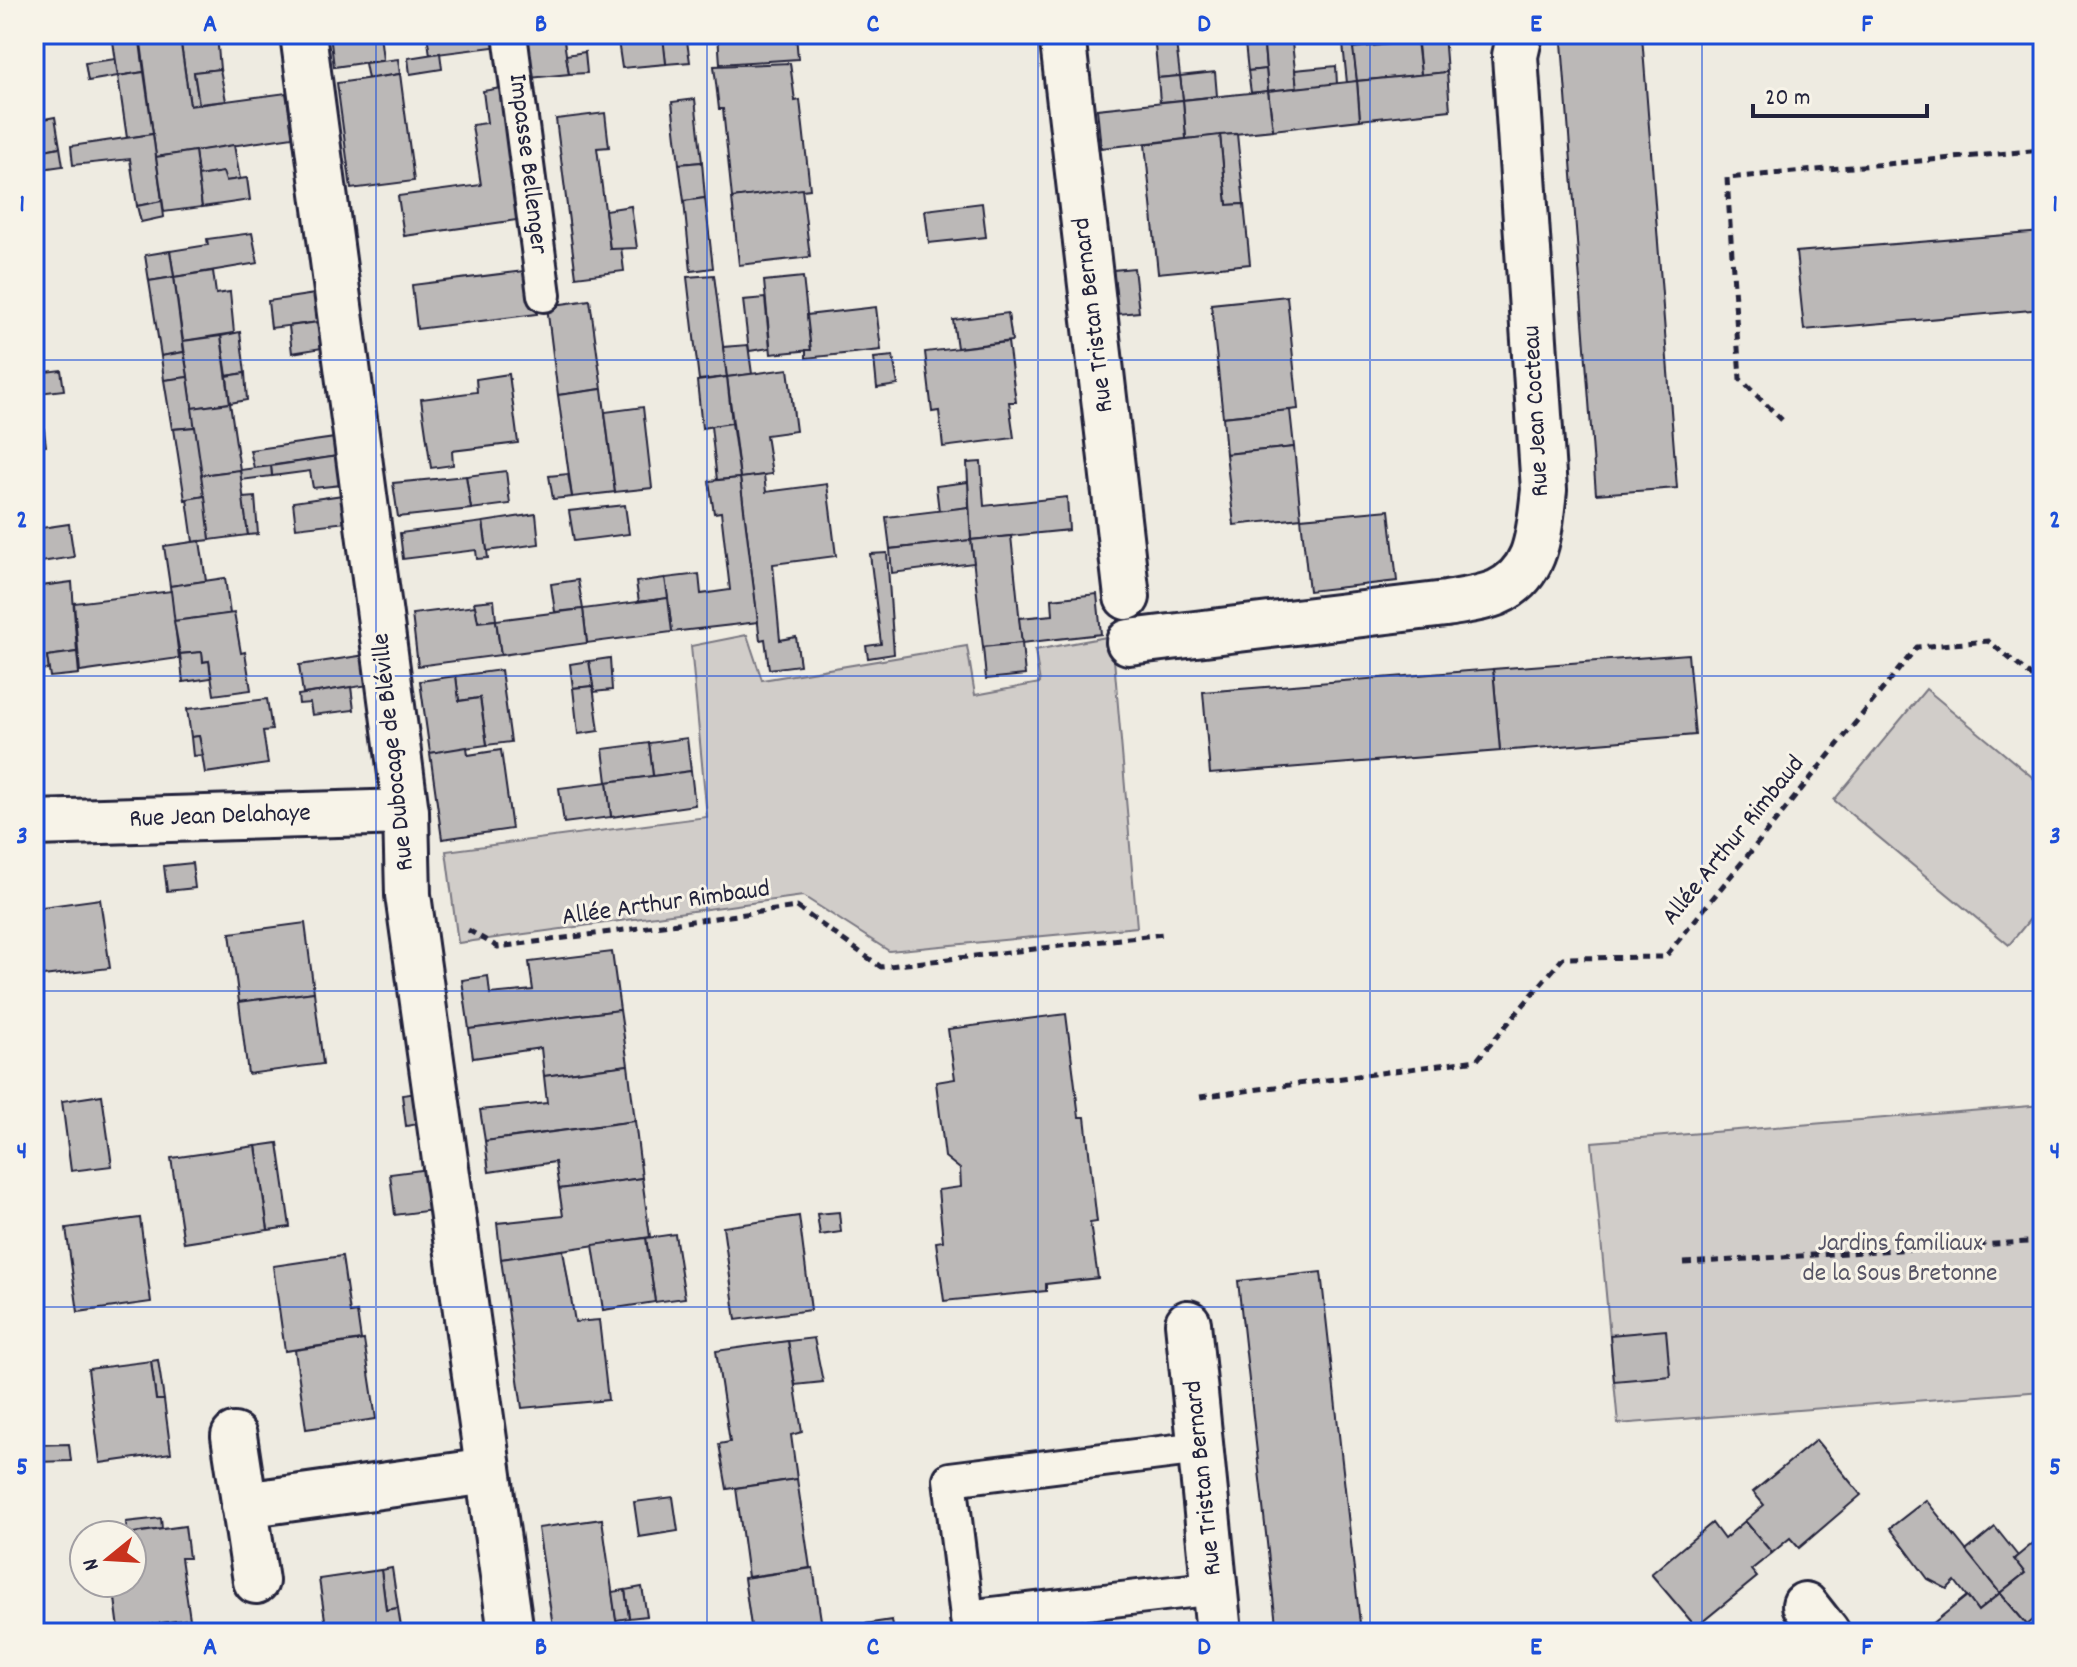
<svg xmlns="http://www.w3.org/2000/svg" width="2077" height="1667" viewBox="0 0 2077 1667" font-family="Dekko,sans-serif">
	<rect width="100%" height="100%" fill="#eeebe1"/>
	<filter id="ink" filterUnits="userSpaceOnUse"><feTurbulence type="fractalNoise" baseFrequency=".0125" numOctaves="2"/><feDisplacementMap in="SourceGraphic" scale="16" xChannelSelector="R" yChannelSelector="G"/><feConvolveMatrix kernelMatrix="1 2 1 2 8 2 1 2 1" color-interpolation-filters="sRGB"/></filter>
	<g filter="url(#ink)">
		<g fill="#d1cdc9" stroke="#7a7882" stroke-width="2">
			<polygon points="747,635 762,680 967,646 975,695 1040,683 1035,650 1112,636 1137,927 889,951 803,896 458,943 446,851 707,817 691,646"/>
			<polygon points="1926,689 2043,786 2043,903 2009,945 1834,800"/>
			<polygon points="2043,1105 2043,1391 1618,1424 1592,1142"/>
		</g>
		<g fill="#bbb8b7" stroke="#22223b" stroke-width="2">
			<polygon points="112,34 139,34 144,72 118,76"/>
			<polygon points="139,34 179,34 180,38 141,43"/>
			<polygon points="330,34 380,34 383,60 334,67"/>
			<polygon points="427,34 499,34 501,46 430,55"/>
			<polygon points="525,34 563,34 569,74 530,78"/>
			<polygon points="662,34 686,34 690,62 666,64"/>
			<polygon points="718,34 796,34 798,59 720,64"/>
			<polygon points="1101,34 1141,34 1101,38"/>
			<polygon points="1154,34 1175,34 1180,76 1158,78"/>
			<polygon points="1244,34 1263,34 1266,69 1248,71"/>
			<polygon points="1263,34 1291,34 1297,88 1268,91"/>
			<polygon points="1342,34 1352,34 1357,81 1347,83"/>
			<polygon points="1417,34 1444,34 1447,72 1421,75"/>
			<polygon points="217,35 220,69 194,72 199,104 190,106 180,38"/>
			<polygon points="663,36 666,64 622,68 618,41"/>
			<polygon points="1642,36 1677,488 1596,494 1562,42"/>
			<polygon points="180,38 190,106 286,93 293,137 156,157 141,43"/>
			<polygon points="1417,41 1421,75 1357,81 1353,48"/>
			<polygon points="585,52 587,73 569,74 566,55"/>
			<polygon points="440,53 442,69 410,74 408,58"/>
			<polygon points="115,59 118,76 88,81 85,63"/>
			<polygon points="398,59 400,74 368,79 365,63"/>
			<polygon points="790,63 795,101 800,100 810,189 732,198 723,109 719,109 714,66"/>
			<polygon points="1336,66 1337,84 1297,88 1295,70"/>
			<polygon points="220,69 226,101 199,104 194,72"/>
			<polygon points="1266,69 1268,91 1251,93 1248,71"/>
			<polygon points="144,72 153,134 127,138 118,76"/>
			<polygon points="1215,72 1217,96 1183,100 1180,76"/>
			<polygon points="1447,72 1450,110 1360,120 1357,81"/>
			<polygon points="400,74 414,181 351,189 337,83"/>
			<polygon points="1180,76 1183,100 1160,102 1158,78"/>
			<polygon points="1357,81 1360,120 1273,130 1268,91"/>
			<polygon points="507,87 524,219 404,236 398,196 481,185 472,125 487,123 483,91"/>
			<polygon points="1268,91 1273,130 1186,139 1183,100"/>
			<polygon points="695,99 702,162 679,164 672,102"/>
			<polygon points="1183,100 1186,139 1101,148 1097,109"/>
			<polygon points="605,113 609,147 597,148 610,249 621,247 624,271 576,277 556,119"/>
			<polygon points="55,117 60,147 34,152 34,121"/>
			<polygon points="153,134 162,201 137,206 130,159 73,165 71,146"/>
			<polygon points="1237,134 1244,204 1227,205 1220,135"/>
			<polygon points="1220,135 1227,205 1244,204 1250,264 1158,273 1145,144"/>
			<polygon points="234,145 240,179 226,181 223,172 198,176 195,151"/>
			<polygon points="60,147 63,166 34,170 34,152"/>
			<polygon points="195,151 202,207 164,212 156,157"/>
			<polygon points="702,162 705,198 684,201 679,164"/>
			<polygon points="223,172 226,181 247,178 250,200 202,207 198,176"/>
			<polygon points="802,189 810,257 739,265 732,198"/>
			<polygon points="705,198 713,268 691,271 684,201"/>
			<polygon points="162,201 164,217 141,222 137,206"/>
			<polygon points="982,203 986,237 929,243 925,210"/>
			<polygon points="631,206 637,248 610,249 605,210"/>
			<polygon points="2043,232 2043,309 1804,330 1796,252"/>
			<polygon points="252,233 258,263 174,277 170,251 208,245 207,239"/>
			<polygon points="170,251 174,277 149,281 145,255"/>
			<polygon points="1134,268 1139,312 1118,314 1113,270"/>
			<polygon points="532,270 537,314 417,329 412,285"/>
			<polygon points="213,271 216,294 230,292 234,333 183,341 174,277"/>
			<polygon points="714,275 727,377 699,380 687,277"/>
			<polygon points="174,277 184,352 161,356 149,281"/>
			<polygon points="803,277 811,350 771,354 764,281"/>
			<polygon points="315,294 319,322 271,328 268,301"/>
			<polygon points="1287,296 1298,409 1223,417 1211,304"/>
			<polygon points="765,298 770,348 749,351 743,300"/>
			<polygon points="590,300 602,389 558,395 547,306"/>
			<polygon points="876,307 881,350 806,358 806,350 811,350 807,315"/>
			<polygon points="1008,313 1012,341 957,348 953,320"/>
			<polygon points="319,322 322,348 292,353 289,326"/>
			<polygon points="240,332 245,373 227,376 221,336"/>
			<polygon points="221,336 230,403 192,408 183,341"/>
			<polygon points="1008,342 1016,402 1009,402 1014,438 943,447 939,411 932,412 925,352"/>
			<polygon points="748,345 752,374 727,377 723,347"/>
			<polygon points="184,352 188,377 164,380 161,356"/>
			<polygon points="893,356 898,385 877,388 874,358"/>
			<polygon points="788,369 796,431 766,435 772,474 740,478 727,377"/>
			<polygon points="61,370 64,390 39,393 37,373"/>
			<polygon points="34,373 37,373 46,446 34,448"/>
			<polygon points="245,373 247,400 230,403 227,376"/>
			<polygon points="509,374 518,443 452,451 453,465 431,468 421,399 477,392 476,379"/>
			<polygon points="188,377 195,427 172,429 164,380"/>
			<polygon points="727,377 732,423 702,428 697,381"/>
			<polygon points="602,389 615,492 572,497 558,395"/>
			<polygon points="230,403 240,470 201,475 192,408"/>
			<polygon points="643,407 652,488 615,492 605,412"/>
			<polygon points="1290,410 1294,447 1226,454 1223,417"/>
			<polygon points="732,423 740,478 717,480 711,426"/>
			<polygon points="195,427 205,496 185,500 174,429"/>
			<polygon points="335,438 338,456 254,468 250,450"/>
			<polygon points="1294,447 1301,518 1234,525 1226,454"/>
			<polygon points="338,456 341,485 313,488 310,471 272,476 271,466"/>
			<polygon points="981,462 984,506 1067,497 1069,530 971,540 967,463"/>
			<polygon points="271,466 272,476 241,480 240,470"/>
			<polygon points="240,470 248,535 210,540 201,475"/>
			<polygon points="506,471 510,504 471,509 466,476"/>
			<polygon points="568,474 572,497 553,499 549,476"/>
			<polygon points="764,475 766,492 827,484 836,556 773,564 780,640 796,637 800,665 769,669 765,639 760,640 740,478"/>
			<polygon points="466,476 471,509 398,517 393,483"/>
			<polygon points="740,478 758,622 672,632 665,578 699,574 701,594 730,590 721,512 714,513 709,481"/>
			<polygon points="968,482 969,507 939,511 936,486"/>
			<polygon points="343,495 347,522 296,528 293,502"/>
			<polygon points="205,496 210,540 193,542 187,499"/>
			<polygon points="255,497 258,534 248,535 243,498"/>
			<polygon points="625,505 629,534 574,541 569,511"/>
			<polygon points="969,507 971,540 890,549 886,517"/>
			<polygon points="1389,510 1397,581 1309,591 1301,518"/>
			<polygon points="536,514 539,544 487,551 483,522"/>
			<polygon points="483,522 488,558 477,559 476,550 403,559 400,533"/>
			<polygon points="69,524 74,557 34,563 34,529"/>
			<polygon points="1011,536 1022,643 983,647 971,540"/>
			<polygon points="971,540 974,563 892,573 890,549"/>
			<polygon points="200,541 206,581 170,586 164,546"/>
			<polygon points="887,553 894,654 868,658 866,646 881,644 870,554"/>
			<polygon points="225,578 230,614 174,621 170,586"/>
			<polygon points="665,578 668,598 639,602 636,582"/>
			<polygon points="578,580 583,609 555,612 551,584"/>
			<polygon points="72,582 77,652 47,656 49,669 34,670 34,587"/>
			<polygon points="171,591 179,658 80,672 74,603"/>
			<polygon points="1097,594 1101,634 1022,643 1019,618 1053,615 1052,599"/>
			<polygon points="668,598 672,632 587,643 583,609"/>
			<polygon points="494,600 496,620 478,622 474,602"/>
			<polygon points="475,606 478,622 496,620 501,655 418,666 412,614"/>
			<polygon points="583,609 587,643 501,655 496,620"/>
			<polygon points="234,613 241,653 245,652 251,690 214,695 209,661 203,662 202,652 180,654 174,621"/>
			<polygon points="1022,643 1025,675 986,679 983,647"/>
			<polygon points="77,652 79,674 50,677 47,656"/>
			<polygon points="202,652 203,662 209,661 211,678 183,682 180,654"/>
			<polygon points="1688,654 1695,735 1500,751 1493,669"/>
			<polygon points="366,655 370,685 303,694 299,665"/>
			<polygon points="610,658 612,690 594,692 589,661"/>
			<polygon points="589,661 593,686 573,688 570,664"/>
			<polygon points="1493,669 1500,751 1210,774 1203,692"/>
			<polygon points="501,670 511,742 487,745 480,698 459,701 456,676"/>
			<polygon points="456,676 459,701 480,698 487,745 430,753 420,681"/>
			<polygon points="593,686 599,731 578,734 573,688"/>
			<polygon points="351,687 354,710 312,715 310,703 299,704 298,695"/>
			<polygon points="267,699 272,730 263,731 268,764 205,773 199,736 191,737 187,709"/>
			<polygon points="199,736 203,755 193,756 191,737"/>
			<polygon points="687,738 691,771 653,776 649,743"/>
			<polygon points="649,743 653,776 607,782 603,749"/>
			<polygon points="467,747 468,755 501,750 512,829 442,839 430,753"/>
			<polygon points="691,771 695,805 611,817 607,782"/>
			<polygon points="607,782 611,817 564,823 559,788"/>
			<polygon points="192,863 195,888 167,891 164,866"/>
			<polygon points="100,899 110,968 34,977 34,908"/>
			<polygon points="305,923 314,992 239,1002 230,933"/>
			<polygon points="612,952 620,1010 469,1029 462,980 488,976 490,994 533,990 529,962"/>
			<polygon points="314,992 323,1064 248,1074 239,1002"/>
			<polygon points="620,1010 628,1065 544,1076 541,1048 473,1058 469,1029"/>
			<polygon points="1066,1014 1079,1117 1085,1117 1097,1222 1090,1223 1098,1278 1046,1284 1046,1291 944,1301 936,1242 943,1241 938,1190 961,1187 960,1169 945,1157 936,1082 955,1079 948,1029"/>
			<polygon points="628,1065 635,1121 485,1141 480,1110 547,1103 544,1076"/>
			<polygon points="425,1092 429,1122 406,1126 402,1095"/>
			<polygon points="102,1095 112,1166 71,1171 62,1101"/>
			<polygon points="635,1121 642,1178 559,1189 555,1162 489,1172 485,1141"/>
			<polygon points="278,1143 290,1227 268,1230 256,1146"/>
			<polygon points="256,1146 268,1230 184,1243 171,1158"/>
			<polygon points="436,1168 442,1209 395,1215 390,1174"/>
			<polygon points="642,1178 650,1237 501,1259 497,1223 563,1216 559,1189"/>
			<polygon points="839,1212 841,1232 820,1235 817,1214"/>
			<polygon points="799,1216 811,1310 736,1320 723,1227"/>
			<polygon points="140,1218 151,1302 78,1312 66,1228"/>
			<polygon points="675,1234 685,1298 655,1302 646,1238"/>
			<polygon points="646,1238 655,1302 603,1310 593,1245"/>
			<polygon points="563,1250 575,1322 599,1320 608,1400 522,1408 501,1259"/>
			<polygon points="342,1256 350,1313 357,1312 361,1340 285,1351 273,1266"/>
			<polygon points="1321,1272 1361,1633 1277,1633 1238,1281"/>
			<polygon points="1666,1330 1670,1376 1614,1381 1610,1335"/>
			<polygon points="814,1338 823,1382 795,1385 788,1341"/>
			<polygon points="364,1340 376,1419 306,1429 295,1350"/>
			<polygon points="788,1341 802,1432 791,1435 797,1479 727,1489 719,1444 730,1442 716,1351"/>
			<polygon points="158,1360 164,1400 156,1400 151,1361"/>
			<polygon points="151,1361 156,1400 164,1400 171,1453 100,1463 88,1369"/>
			<polygon points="1816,1440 1861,1495 1799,1548 1790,1538 1772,1553 1745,1521 1764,1505 1753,1492"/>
			<polygon points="69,1444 71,1461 34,1462 34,1445"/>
			<polygon points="797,1479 810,1568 748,1577 736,1488"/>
			<polygon points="673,1497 678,1531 639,1537 634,1502"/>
			<polygon points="1926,1500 2000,1593 1978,1611 1955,1581 1947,1589 1928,1579 1890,1528"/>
			<polygon points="161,1518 162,1529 127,1534 126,1522"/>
			<polygon points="602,1519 618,1633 554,1633 538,1528"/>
			<polygon points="1745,1521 1772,1553 1751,1570 1757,1577 1696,1627 1651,1574 1712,1523 1724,1539"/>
			<polygon points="185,1526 189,1558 181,1558 190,1619 119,1629 113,1583 132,1583 132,1535 120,1535"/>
			<polygon points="1995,1527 2018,1556 2014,1559 2025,1573 2000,1593 1966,1551"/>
			<polygon points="2043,1535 2043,1612 2027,1625 2000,1593 2025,1573 2014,1559"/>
			<polygon points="34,1547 39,1620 34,1620"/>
			<polygon points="392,1568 398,1608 386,1610 381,1570"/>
			<polygon points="813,1568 823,1633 752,1633 744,1578"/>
			<polygon points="381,1570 386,1610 398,1608 402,1633 327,1633 319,1579"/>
			<polygon points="642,1587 647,1616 629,1618 625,1590"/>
			<polygon points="625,1590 629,1618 616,1620 612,1592"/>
			<polygon points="2000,1593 2027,1625 2017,1633 1921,1633 1967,1596 1978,1611"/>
			<polygon points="892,1620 894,1633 865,1633 864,1624"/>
		</g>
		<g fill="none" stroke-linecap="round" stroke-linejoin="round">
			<g stroke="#22223b" stroke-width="38">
				<g id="lane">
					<polyline points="510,34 544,295"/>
					<polyline points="967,1617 1215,1588"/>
					<polyline points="969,1633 950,1479 1200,1448"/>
				</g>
			</g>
			<g stroke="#22223b" stroke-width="50">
				<g id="street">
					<polyline points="303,34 406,812 408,895 511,1633"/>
					<polyline points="1062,34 1127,597"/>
					<path d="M1129,642l317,-38c16,-3 35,-5 50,-11 43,-19 43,-62 48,-103l-29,-434 5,-22"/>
					<polyline points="34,823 406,812"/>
					<polyline points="1188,1323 1219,1633"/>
					<polyline points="234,1436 256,1581"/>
					<polyline points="244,1505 488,1471"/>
					<polyline points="1805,1605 1827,1633"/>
				</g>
			</g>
			<g stroke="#22223b" stroke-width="5" stroke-dasharray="8 6" stroke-linecap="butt">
				<polyline points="1782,420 1740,379 1727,178 2043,150"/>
				<polyline points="468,930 498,947 797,907 881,967 1163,934"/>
				<polyline points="1200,1097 1477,1060 1563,958 1665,957 1917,647 1988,641 2043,685"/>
				<polyline points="1684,1263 2043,1241"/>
			</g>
			<use href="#lane" stroke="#f7f3e8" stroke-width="32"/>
			<use href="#street" stroke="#f7f3e8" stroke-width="44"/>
		</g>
	</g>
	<path fill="none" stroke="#1d4ed8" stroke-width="2" stroke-opacity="0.55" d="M376,34v1599M707,34v1599M1038,34v1599M1370,34v1599M1702,34v1599M34,360h2009M34,676h2009M34,991h2009M34,1307h2009"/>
	<g text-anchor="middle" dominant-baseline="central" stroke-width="6" stroke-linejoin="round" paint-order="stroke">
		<g font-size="26" fill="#22223b" stroke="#f7f3e8">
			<text transform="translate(527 164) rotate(83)">Impasse Bellenger</text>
			<text transform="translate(1094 315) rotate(-97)">Rue Tristan Bernard</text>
			<text transform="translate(1537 411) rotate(-93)">Rue Jean Cocteau</text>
			<text transform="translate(394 752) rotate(-96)">Rue Dubocage de Bléville</text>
			<text transform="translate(220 817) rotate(-2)">Rue Jean Delahaye</text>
			<text transform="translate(1734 841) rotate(-51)">Allée Arthur Rimbaud</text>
			<text transform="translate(666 904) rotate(-8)">Allée Arthur Rimbaud</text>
			<text transform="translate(1204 1478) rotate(-96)">Rue Tristan Bernard</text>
		</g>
		<g font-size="26" fill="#575566" stroke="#f7f3e8">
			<text x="1900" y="1244">Jardins familiaux<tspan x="1900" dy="30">de la Sous Bretonne</tspan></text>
		</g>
	</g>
	<rect width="2077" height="1667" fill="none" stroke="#f7f3e8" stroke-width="88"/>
	<g transform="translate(108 1559) rotate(252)"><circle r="38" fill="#f7f3e8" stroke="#a29fa3" stroke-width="2"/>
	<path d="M0-6L14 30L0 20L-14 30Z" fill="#c8321e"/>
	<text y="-12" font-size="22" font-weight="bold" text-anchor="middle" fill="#22223b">N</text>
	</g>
	<path d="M1753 104v12h174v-12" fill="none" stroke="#22223b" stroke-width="4"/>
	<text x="1765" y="104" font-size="24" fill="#22223b" stroke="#f7f3e8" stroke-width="6" paint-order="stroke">20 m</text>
	<rect x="44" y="44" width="1989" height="1579" fill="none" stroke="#1d4ed8" stroke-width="3"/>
	<g font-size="26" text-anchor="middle" font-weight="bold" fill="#1d4ed8">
		<text x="210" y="31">A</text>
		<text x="541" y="31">B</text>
		<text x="873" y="31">C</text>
		<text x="1204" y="31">D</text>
		<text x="1536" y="31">E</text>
		<text x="1867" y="31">F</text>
		<text x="22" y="211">1</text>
		<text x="2055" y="211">1</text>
		<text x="22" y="527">2</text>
		<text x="2055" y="527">2</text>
		<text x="22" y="843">3</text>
		<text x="2055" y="843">3</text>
		<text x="22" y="1158">4</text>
		<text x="2055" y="1158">4</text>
		<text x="22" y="1474">5</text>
		<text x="2055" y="1474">5</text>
		<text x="210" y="1654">A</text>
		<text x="541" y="1654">B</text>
		<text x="873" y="1654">C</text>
		<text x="1204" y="1654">D</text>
		<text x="1536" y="1654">E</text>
		<text x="1867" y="1654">F</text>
	</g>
</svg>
